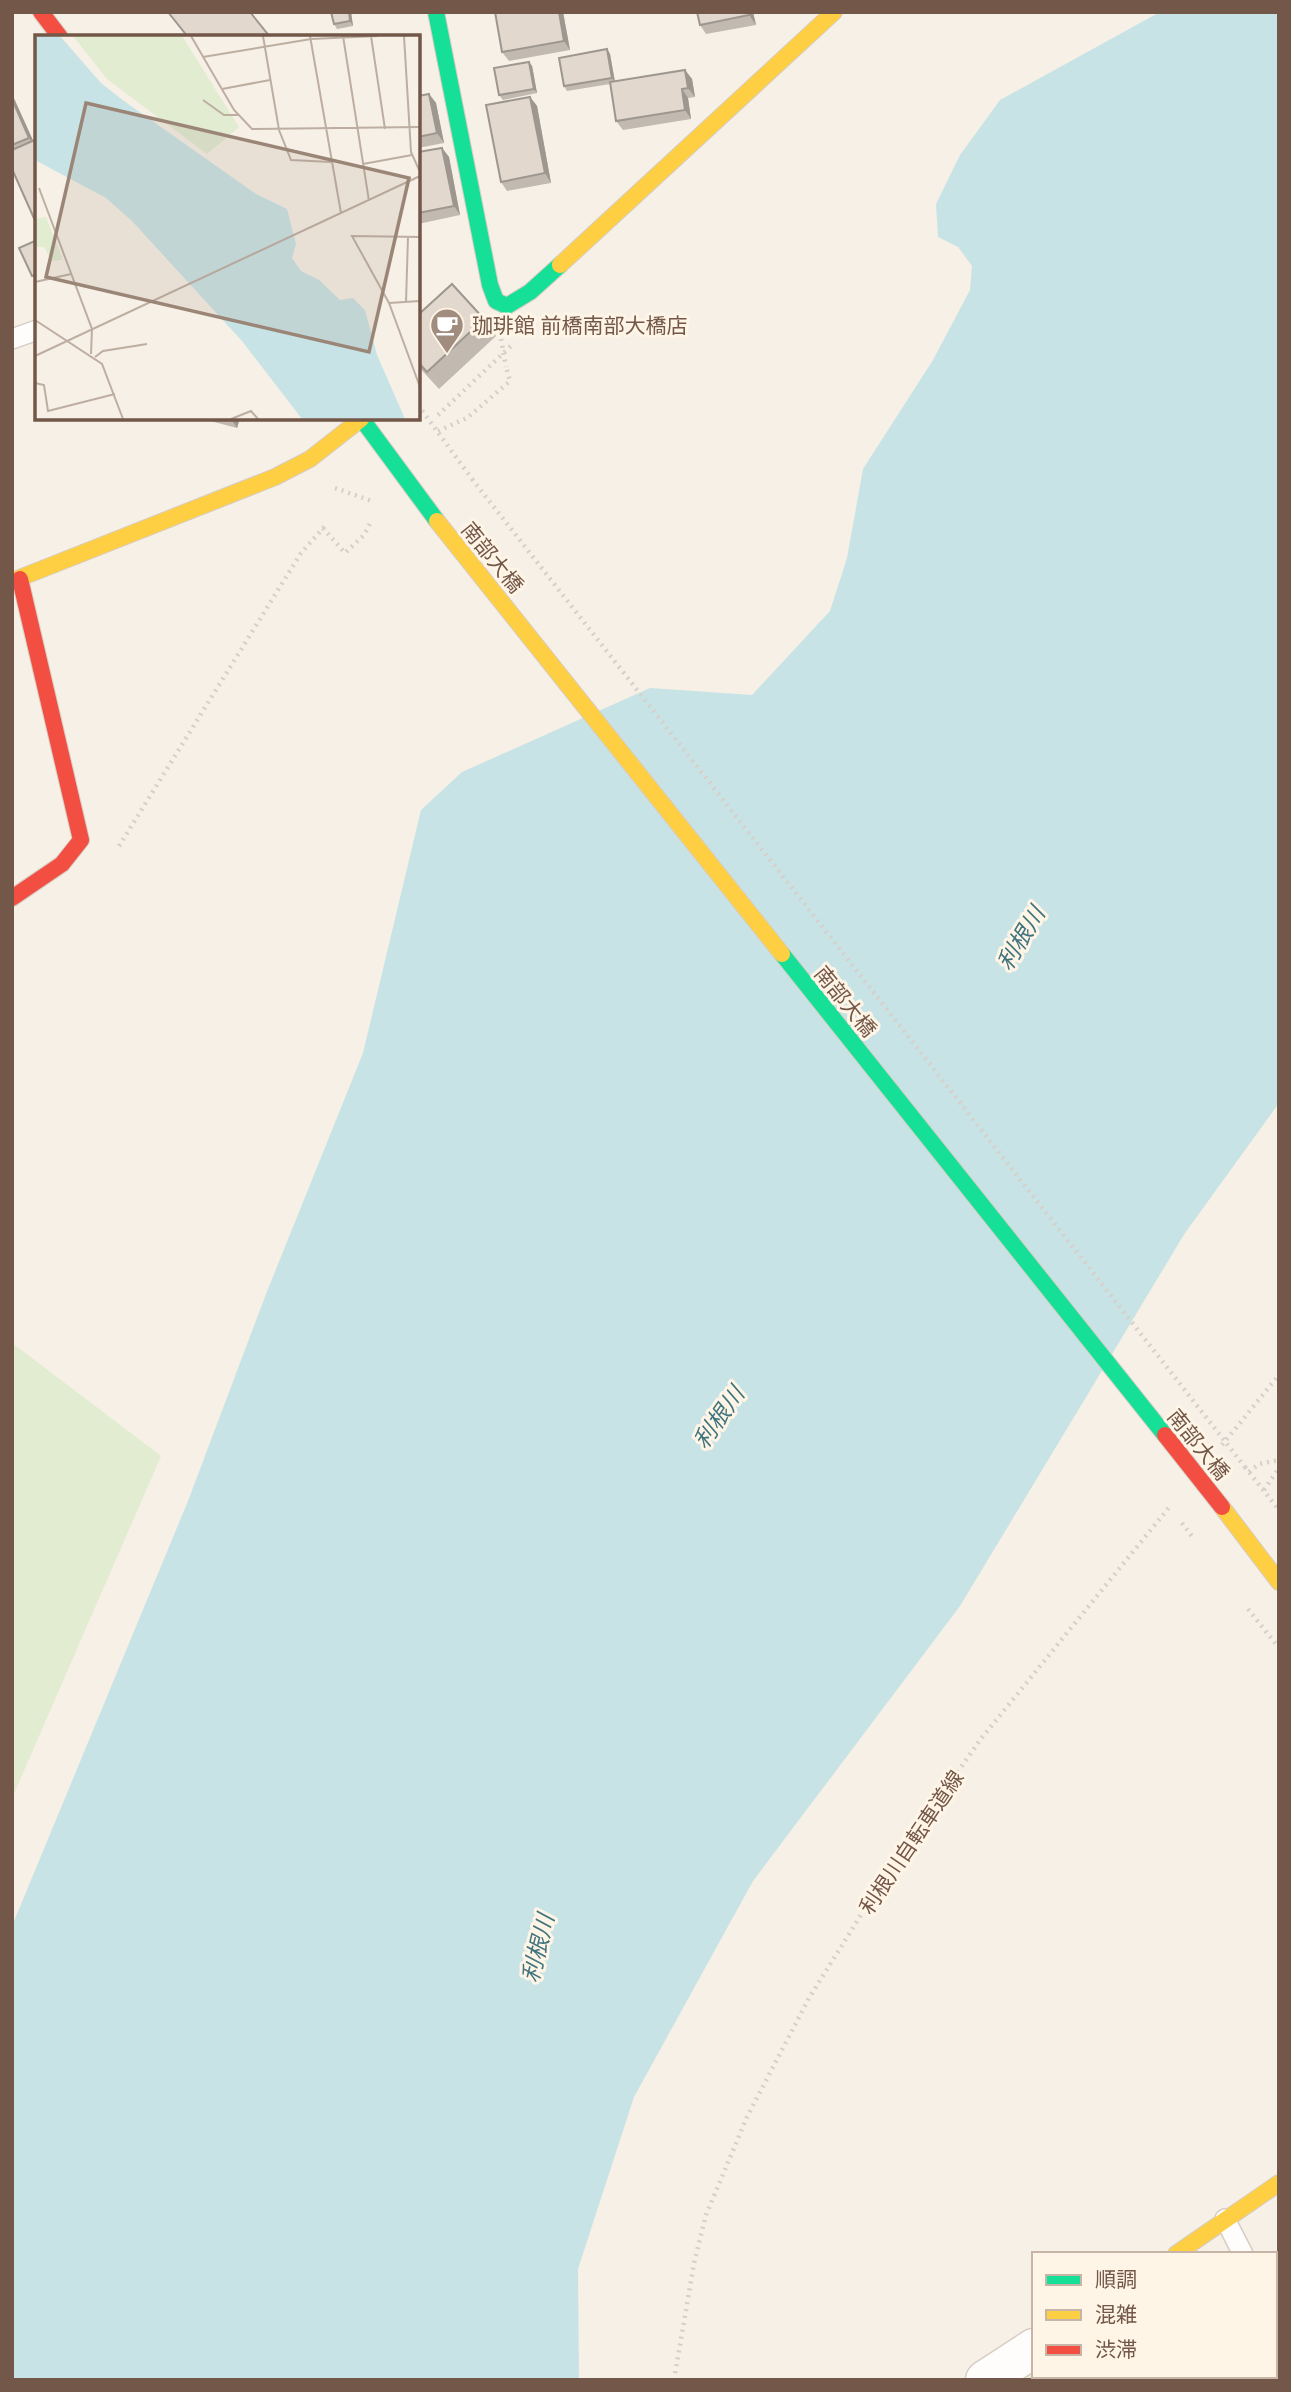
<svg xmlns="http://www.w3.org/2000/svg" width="1291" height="2392" viewBox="0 0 1291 2392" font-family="'Open Sans','Noto Sans JP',sans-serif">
	<rect width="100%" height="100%" fill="#f6f0e6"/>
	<g fill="#e1ecd1">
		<polygon points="12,1343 161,1456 12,1798"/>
		<polygon points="1034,2369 1034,2376 1159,2376 1155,2380 1018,2380"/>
	</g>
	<polygon fill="#c8e3e5" points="1160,12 1279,12 1279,1103 1185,1233 960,1606 753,1881 634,2097 578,2269 579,2380 12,2380 12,1926 188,1501 266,1294 363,1053 421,810 462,772 650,688 752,695 830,611 847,558 863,469 933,360 970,290 972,266 958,247 938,237 936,204 960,155 1000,100"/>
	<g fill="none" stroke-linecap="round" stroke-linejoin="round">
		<g stroke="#d7cdc4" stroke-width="22">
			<g id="lane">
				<polyline points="12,339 37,330"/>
				<polyline points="1225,2219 1243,2254"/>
				<polyline points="1275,2317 1279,2324"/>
			</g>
		</g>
		<g stroke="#d7cdc4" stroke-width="41">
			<polyline id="street" points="985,2380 1034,2348"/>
		</g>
		<g stroke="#d6ccc3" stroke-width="18">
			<g id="fast">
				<polyline points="436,12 490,285 496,301 507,306 530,292 560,265"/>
				<polyline points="361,418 437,521"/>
			</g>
		</g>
		<g stroke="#d6ccc3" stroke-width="18">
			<g id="slow">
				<polyline points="560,265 834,12"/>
				<polyline points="12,581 275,477 310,459 361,419"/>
				<polyline points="1222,1507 1279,1582"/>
				<polyline points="1176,2254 1279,2183"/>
			</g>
		</g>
		<g stroke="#d6ccc3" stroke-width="18">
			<g id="jam">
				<polyline points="41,12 60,37"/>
				<polyline points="12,898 62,864 81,840 20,579"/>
			</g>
		</g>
		<g stroke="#d7cfc9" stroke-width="4.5" stroke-dasharray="2 5" stroke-linecap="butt">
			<polyline points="418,405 472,479"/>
			<polyline points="438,415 513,344"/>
			<polyline points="438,431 467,418 510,381 506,367"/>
			<polyline points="335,488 372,501"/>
			<polyline points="323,528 345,553 364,535 372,520"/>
			<polyline points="119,846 301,553 326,525"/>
			<polyline points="1222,1445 1279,1375"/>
			<polyline points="1245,1467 1279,1510"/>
			<polyline points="1249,1472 1259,1464 1279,1460"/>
			<polyline points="1264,1490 1279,1468"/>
			<polyline points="1248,1609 1279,1648"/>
			<polyline points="674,2380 694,2263 706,2215 747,2117 809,1998 888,1872 980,1740 1171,1505"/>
		</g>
		<use href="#lane" stroke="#fefdfb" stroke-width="19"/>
		<use href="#street" stroke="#fefdfb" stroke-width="38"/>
		<use href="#fast" stroke="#16e098" stroke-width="16"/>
		<use href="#slow" stroke="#ffcf43" stroke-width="16"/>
		<use href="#jam" stroke="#f24e42" stroke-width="16"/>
		<g stroke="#d6ccc3" stroke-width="18" stroke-linecap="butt">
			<polyline id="fast-bridge" points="782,954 1165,1435"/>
		</g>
		<g stroke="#d6ccc3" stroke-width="18" stroke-linecap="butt">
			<polyline id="slow-bridge" points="437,521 782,954"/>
		</g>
		<g stroke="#d6ccc3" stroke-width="18" stroke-linecap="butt">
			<polyline id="jam-bridge" points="1165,1435 1222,1507"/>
		</g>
		<g stroke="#d7cfc9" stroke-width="4.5" stroke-dasharray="2 5" stroke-linecap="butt">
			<polyline points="501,339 506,367"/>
			<polyline points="472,479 1245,1467"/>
			<polyline points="1182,1523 1194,1539"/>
		</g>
		<use href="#fast-bridge" stroke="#16e098" stroke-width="16"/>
		<use href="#slow-bridge" stroke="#ffcf43" stroke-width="16"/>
		<use href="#jam-bridge" stroke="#f24e42" stroke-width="16"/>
	</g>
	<g fill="#c2bab1">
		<polygon points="351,12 353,26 337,29 334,24"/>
		<polygon points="563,12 570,50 509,61 502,52"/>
		<polygon points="753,12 756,25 706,34 700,25"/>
		<polygon points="607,49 610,54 615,81 685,70 692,79 695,97 688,98 691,119 623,130 616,121 610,84 567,91 564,86"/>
		<polygon points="529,62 532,66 537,93 503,100 499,95"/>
		<polygon points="12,94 33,141 12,169"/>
		<polygon points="429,94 436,103 444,143 418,148 418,96"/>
		<polygon points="530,97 537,106 551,183 507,191 501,182"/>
		<polygon points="442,148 449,157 460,215 418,224 418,152"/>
		<polygon points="37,240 37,282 32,276"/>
		<polygon points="418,315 484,319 496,336 439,389 418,366"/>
		<polygon points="199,418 240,418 237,428"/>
	</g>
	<g fill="#9e9790">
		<polygon points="349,12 351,12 353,26 350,21"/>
		<polygon points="559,12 563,12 570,50 564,41"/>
		<polygon points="749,12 753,12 756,25 749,15"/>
		<polygon points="607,49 610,54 615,83 612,78"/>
		<polygon points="529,62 532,66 537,93 534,89"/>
		<polygon points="685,70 692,79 695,97 688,88"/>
		<polygon points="682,89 688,98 691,119 685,110"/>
		<polygon points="12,94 36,147 29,138 12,99"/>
		<polygon points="429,94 436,103 444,143 437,133"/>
		<polygon points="530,97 537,106 551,183 545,173"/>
		<polygon points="442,148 449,157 460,215 454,206"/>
		<polygon points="231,418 240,418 237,428 231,419"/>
	</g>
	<g fill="#e2d8ce" stroke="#9e9790" stroke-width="2">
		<polygon points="168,12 250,12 270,37 188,37"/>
		<polygon points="331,12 349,12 350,21 334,24"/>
		<polygon points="495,12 559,12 564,41 502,52"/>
		<polygon points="697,12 749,12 749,15 700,25"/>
		<polygon points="607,49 612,78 564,86 559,58"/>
		<polygon points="529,62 534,89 499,95 494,68"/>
		<polygon points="685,70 688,88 682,89 685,110 616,121 610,82"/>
		<polygon points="429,94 437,133 418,137 418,96"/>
		<polygon points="530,97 545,173 501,182 486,105"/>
		<polygon points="12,99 29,138 12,145"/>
		<polygon points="37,139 37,225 12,169 12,150"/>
		<polygon points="442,148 454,206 418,213 418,152"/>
		<polygon points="37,240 37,274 32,276 19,248"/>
		<polygon points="452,284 484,319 427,372 418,362 418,315"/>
	</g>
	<defs>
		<g id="cafe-pin" transform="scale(1.75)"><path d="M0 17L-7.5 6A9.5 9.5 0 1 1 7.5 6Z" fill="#a18d7f" stroke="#fff5e6"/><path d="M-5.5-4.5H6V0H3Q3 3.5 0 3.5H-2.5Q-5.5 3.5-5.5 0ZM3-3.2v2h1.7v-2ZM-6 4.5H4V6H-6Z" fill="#fff"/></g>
	</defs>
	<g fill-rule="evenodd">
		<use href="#cafe-pin" x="447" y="325"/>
	</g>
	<g text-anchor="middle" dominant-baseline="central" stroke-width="6" stroke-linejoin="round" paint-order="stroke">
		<g font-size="21" fill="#735748" stroke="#fff5e6" text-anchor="start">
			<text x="472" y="325">珈琲館 前橋南部大橋店</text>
		</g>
		<g font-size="21" fill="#735748" stroke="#fff5e6">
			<text transform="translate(493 557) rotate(51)">南部大橋</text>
			<text transform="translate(846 1001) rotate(51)">南部大橋</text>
			<text transform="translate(1199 1444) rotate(51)">南部大橋</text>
			<text transform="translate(911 1842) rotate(-56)">利根川自転車道線</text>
		</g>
		<g font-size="23" font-style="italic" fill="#3f747f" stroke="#fff5e6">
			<text transform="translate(1020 938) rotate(-59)">利根川</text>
			<text transform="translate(718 1417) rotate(-55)">利根川</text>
			<text transform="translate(537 1948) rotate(-76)">利根川</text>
		</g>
	</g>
	<g transform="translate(35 35)">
		<rect width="385" height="385" fill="#f6f0e6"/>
		<path d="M38,1h109l57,91 -32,27 -100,-75zM11,182l17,43 -11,1 -8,-14h-9v-28z" fill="#e1ecd1"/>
		<path d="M0,1h25l41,47 23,18 132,93 31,15 9,35 -4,14 9,13 18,9 21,20 13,-2 12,12 12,45 28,64h-103l-60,-78 -110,-120 -26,-23 -71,-38z" fill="#c8e3e5"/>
		<path fill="none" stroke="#beaea2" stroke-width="2" d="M156,1l43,74 18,19 168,-2M228,1l16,94 12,30 40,2M275,1l31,177M308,1l26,165M336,1l14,93M369,1l7,116 9,20M168,22l108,-18 67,-3M187,54l48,-9M168,65l21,15h14M328,129l49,-9M4,153l53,141 -1,25M385,202l-68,-1 37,67 31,84M0,247l36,-8M371,267l2,-65M354,268l31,-2M0,285l67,44 21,55M0,321l385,-180M60,322l8,-6 44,-7M0,348l9,2 4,26 67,-17M196,384l20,-8 7,8"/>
		<path fill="#9a8577" fill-opacity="0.15" stroke="#9a8577" stroke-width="3.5" d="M51,68l323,75 -40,174 -323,-75z"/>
		<rect width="385" height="385" fill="none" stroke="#735748" stroke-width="3.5"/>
	</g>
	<rect width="1291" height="2392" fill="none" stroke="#735748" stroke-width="28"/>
	<rect x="1032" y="2252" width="245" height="126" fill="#fff5e6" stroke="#c7b6a7" stroke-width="2"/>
	<rect x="1046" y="2275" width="35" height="10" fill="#16e098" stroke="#c7b6a7" stroke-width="2"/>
	<text x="1095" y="2287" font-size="21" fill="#735748">順調</text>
	<rect x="1046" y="2310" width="35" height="10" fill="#ffcf43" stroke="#c7b6a7" stroke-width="2"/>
	<text x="1095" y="2322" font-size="21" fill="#735748">混雑</text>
	<rect x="1046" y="2345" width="35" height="10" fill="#f24e42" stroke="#c7b6a7" stroke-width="2"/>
	<text x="1095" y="2357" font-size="21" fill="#735748">渋滞</text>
</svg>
